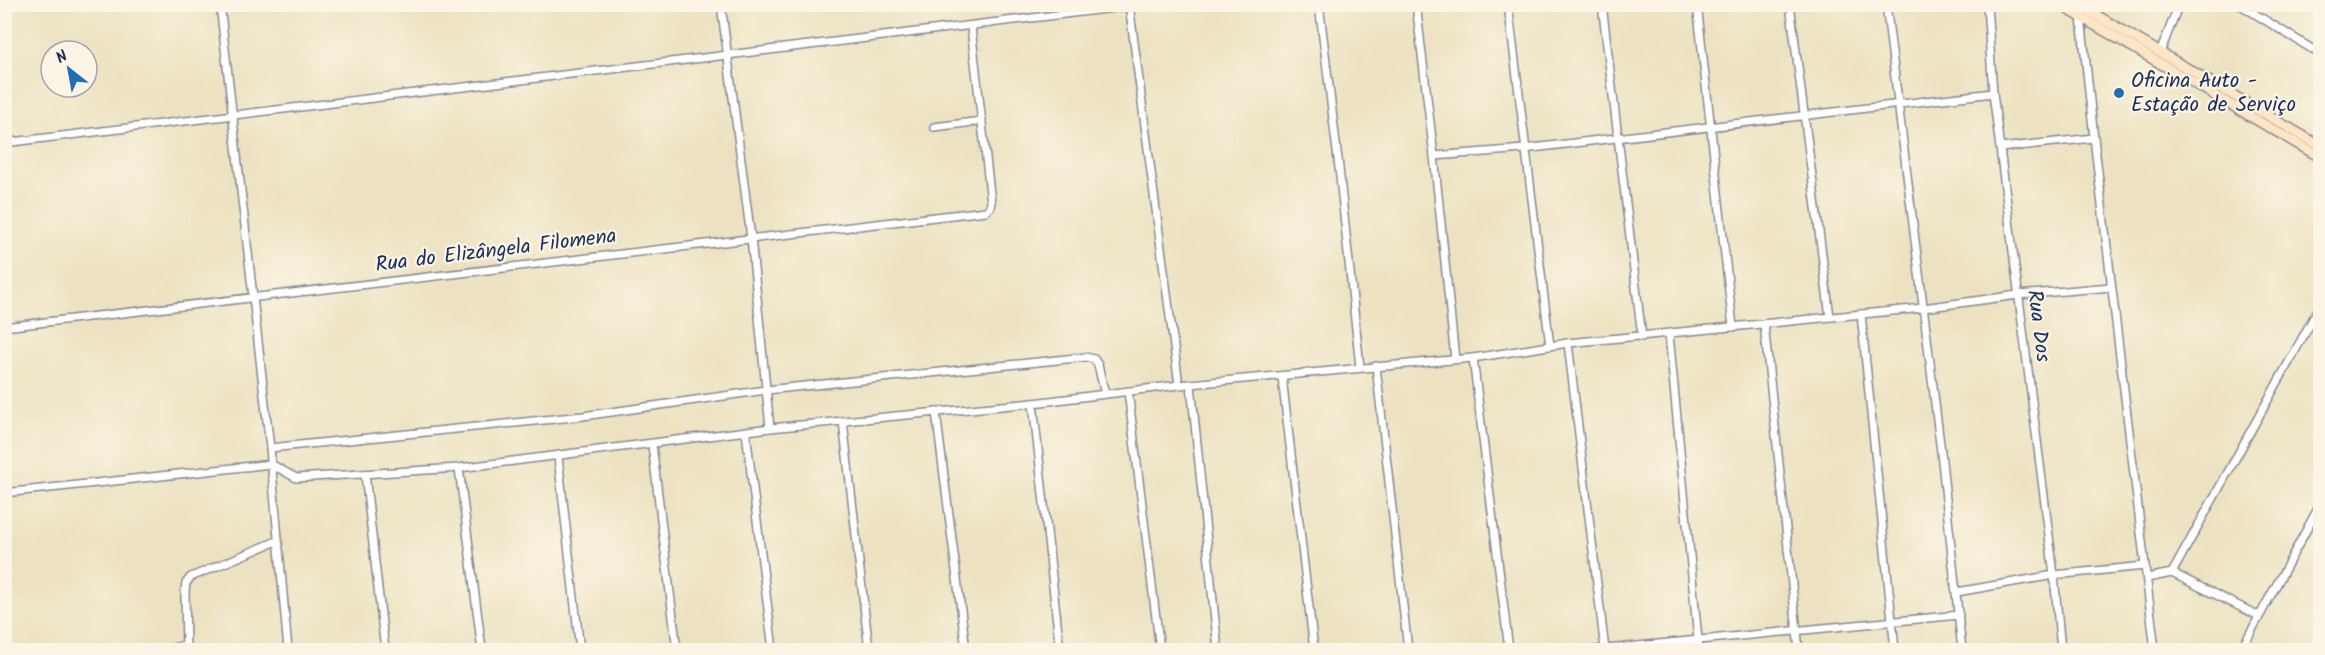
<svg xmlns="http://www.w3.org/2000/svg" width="2325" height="655" viewBox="0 0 2325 655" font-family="Kalam,sans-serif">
	<rect width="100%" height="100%" fill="#fcf5e5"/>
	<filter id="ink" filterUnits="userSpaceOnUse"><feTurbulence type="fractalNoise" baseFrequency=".0167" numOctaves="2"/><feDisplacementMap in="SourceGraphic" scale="12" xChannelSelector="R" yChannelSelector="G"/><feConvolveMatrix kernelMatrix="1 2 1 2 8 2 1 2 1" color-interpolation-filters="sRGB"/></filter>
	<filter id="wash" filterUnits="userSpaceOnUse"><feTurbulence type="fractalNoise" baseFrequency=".008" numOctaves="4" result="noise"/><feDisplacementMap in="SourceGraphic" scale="24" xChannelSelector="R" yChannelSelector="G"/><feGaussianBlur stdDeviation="1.35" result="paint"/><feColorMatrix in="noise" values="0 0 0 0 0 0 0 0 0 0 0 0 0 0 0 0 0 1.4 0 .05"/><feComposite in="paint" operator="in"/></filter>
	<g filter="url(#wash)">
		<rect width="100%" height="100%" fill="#ece2c1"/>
	</g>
	<g filter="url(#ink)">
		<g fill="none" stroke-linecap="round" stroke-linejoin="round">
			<g stroke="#848890" stroke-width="10">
				<g id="street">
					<polyline points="220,4 270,448 288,650"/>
					<polyline points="721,4 751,238 770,428"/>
					<polyline points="1129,4 1179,385"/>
					<polyline points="1319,4 1339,168 1360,367"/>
					<polyline points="1416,4 1434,156 1455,359"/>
					<polyline points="1508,4 1550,346"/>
					<polyline points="1602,4 1642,337"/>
					<polyline points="1697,4 1733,327"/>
					<polyline points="1790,4 1830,317"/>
					<polyline points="1886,4 1941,452 1962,650"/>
					<polyline points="1987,4 1993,93 2054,575 2061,650"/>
					<polyline points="2239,4 2320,54"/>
					<polyline points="2081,17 2094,138 2155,650"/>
					<polyline points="2160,53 2179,4"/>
					<polyline points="934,127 982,121"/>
					<polyline points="4,143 1130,6"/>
					<polyline points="2000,148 2094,138"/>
					<polyline points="1434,156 1524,149 1993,93"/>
					<polyline points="1861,314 1895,650"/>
					<polyline points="1764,324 1799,650"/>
					<polyline points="4,327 986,211 990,207 991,202 971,27"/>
					<polyline points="1669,334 1699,650"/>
					<polyline points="1568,343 1605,650"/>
					<polyline points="1473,358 1509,650"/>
					<polyline points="1376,366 1408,650"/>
					<polyline points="1282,377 1314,650"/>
					<polyline points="1191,385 1218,650"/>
					<polyline points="1128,391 1160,650"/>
					<polyline points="1033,403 1060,650"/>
					<polyline points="936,412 966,650"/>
					<polyline points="843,421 869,650"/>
					<polyline points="746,432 773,650"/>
					<polyline points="652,445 677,650"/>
					<polyline points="270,448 583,416 766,390 1086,357 1094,359 1098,365 1105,394"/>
					<polyline points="558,457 580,650"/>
					<polyline points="459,468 482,650"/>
					<polyline points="365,474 385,650"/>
					<polyline points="4,493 271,464 296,478 459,468 770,428 1033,403 1179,385 1473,358 1568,343 1923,308 2018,295 2111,287"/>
					<polyline points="2172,573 2259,616"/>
					<polyline points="2147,578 2172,573 2320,306"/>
					<polyline points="1957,592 2054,575 2145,566"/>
					<polyline points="164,650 185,645"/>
					<polyline points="186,650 185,591 186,583 191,577 277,541"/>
					<polyline points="1596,650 1959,615"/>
					<polyline points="2241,650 2320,505"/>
				</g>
			</g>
			<g stroke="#848890" stroke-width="12">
				<g id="secondary">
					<polyline points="2059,4 2320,157"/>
					<polyline points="2077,4 2320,146"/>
				</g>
			</g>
			<use href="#street" stroke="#fff" stroke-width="7"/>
			<use href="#secondary" stroke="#fde5c5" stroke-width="9"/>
		</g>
	</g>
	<circle fill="#1f6fb2" stroke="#fcf5e5" stroke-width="2" cx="2119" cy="93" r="6"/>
	<g text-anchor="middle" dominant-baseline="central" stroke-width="4.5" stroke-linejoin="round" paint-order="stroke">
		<g font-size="21" fill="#1b2f5e" stroke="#fcf5e5" text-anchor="start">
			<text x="2131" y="81">Oficina Auto -<tspan x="2131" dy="24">Estação de Serviço</tspan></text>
		</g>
		<g font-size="21" fill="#1b2f5e" stroke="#fcf5e5">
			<text transform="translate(496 251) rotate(-7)">Rua do Elizângela Filomena</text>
			<text transform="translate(2038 326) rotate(83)">Rua Dos</text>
		</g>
	</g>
	<rect width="2325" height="655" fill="none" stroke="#fcf5e5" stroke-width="24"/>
	<g transform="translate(69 69) rotate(329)"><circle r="28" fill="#fcf5e5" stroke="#a2a6af" stroke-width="1.5"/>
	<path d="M0-4.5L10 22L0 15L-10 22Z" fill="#1f6fb2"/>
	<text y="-9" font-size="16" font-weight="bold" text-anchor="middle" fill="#1b2f5e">N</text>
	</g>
</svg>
